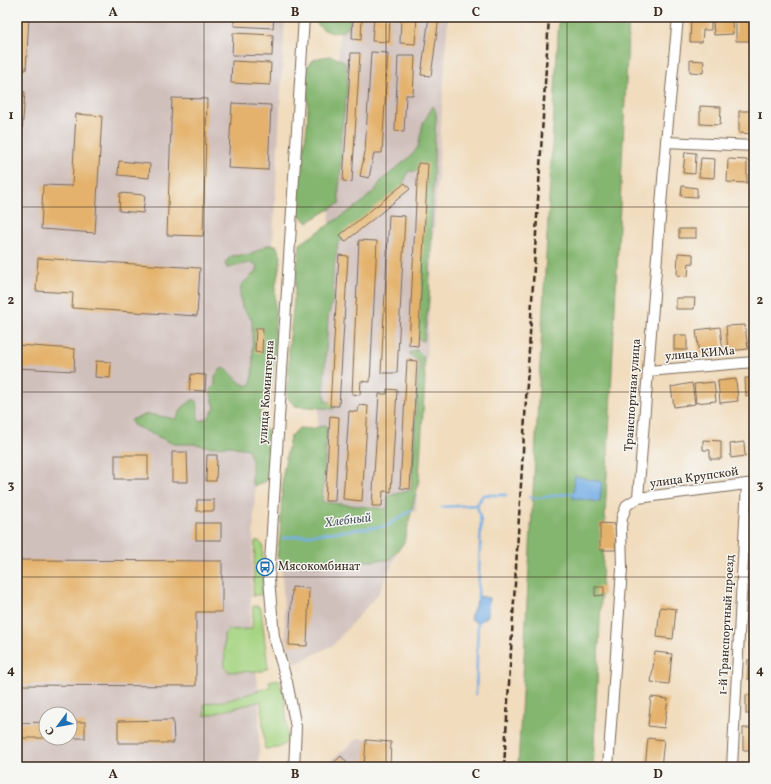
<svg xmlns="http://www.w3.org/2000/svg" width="771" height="784" viewBox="0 0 771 784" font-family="Vollkorn,serif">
	<rect width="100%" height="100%" fill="#f6f6f2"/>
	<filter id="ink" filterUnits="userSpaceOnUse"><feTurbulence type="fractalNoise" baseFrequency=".025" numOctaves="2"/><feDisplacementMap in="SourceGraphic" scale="8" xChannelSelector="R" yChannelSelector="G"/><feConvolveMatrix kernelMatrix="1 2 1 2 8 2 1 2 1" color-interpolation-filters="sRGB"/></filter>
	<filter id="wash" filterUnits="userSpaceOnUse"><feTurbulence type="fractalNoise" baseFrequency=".012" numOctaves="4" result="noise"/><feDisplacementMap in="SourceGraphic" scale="16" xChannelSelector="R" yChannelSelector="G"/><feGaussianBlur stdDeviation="0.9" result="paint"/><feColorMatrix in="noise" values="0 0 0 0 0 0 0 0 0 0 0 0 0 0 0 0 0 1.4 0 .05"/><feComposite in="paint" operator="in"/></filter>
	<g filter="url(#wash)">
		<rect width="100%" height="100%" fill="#f1dcbd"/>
		<g fill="#d0c0bc" fill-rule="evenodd">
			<path d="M17,17h268l-12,226 -16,194 -7,187 9,68v75h-242zM46,714h24v24h-24z"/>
			<polygon points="341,17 448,17 416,512 313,507"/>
			<polygon points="397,554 378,594 333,645 295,664 286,639 281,558"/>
			<polygon points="359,738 392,741 391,767 322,767"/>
		</g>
		<g fill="#a6d482" stroke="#707f50">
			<polygon points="255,541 259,541 263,545 262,594 253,596"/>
			<polygon points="253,606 258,606 261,609 268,668 263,671 229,672 225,667 224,634 229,630 252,629"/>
			<polygon points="278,679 284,692 288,742 278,748 265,749 261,701 205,716 204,704 229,700 270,687 269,681"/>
		</g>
		<g fill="#84b670" stroke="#607047">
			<path d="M313,17h37v7c-10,16 -31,8 -37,-7z"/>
			<polygon points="559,17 629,17 593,767 518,767"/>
			<path d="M331,56l13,5c8,23 -1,51 -3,74 -1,14 1,27 -1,41 0,10 -3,17 0,27l-32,19c-5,-2 -9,-6 -9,-11 -4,-35 9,-69 9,-104 0,-11 -6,-34 1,-43 5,-7 15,-7 22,-8z"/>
			<path d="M433,106c5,7 3,16 2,24l-6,169 -5,42 -4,-1 -4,-5 7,-163 -14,-1 -9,19 -62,53 -5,31v24l-5,20 -4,65 1,18 9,2v6l-39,-3 -6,-6 -3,-9 3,-13v-32l11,-102 60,-40 15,-14 6,-9 31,-26 6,-8 5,-24z"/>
			<path d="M267,245h9l5,12 -6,33v61l-6,53 -9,9 -1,4 2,9 8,5 3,8 -5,42 -12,5 -3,-3v-22l-4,-12 -18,-3 -19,1 -18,-3h-19l-41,-19 -2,-5 17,-6 28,5 7,-12 11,-8 3,3c2,6 -1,13 2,19l8,-2 8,-11 -5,-17 5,-6v-9l6,-7 4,-1c9,7 12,14 22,18l4,-2 2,-17 -1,-47 -10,-13 -2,-10 1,-12 16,-14v-4l-3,-4c-6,-1 -19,4 -27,5l-2,-5 6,-7 20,-2z"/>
			<polygon points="417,350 423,356 425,379 419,479 404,543 389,560 342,562 324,566 281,564 277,556 280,536 283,473 290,437 299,428 312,429 325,425 327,427 322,502 387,509 388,496 411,490 419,362 409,354 412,351"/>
		</g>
		<g fill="#75aee5" stroke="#586c82">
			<polygon points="575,476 602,482 600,502 573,498"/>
			<polygon points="479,596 489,598 488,616 477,623 470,618"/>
		</g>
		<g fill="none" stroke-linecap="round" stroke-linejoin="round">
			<g stroke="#75aee5" stroke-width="2.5">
				<polyline points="529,497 539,498 573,493"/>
				<polyline points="477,505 481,521 478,598"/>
				<polyline points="442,507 477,505 483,495 506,495"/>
				<polyline points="283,538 387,526 411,510"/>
				<polyline points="476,694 478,619"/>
			</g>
		</g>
		<g id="blocks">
			<g fill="#e4b26c">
				<polygon points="17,17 29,17 26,70 17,69"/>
				<polygon points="234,17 274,17 273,28 234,26"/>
				<polygon points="353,17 362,17 361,40 352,39"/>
				<polygon points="374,17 390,17 389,42 372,41"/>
				<polygon points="401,17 417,17 415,44 400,43"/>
				<polygon points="429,17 439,17 431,76 421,75"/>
				<polygon points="691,17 711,17 711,30 703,30 702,42 690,42"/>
				<polygon points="713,20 732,21 733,34 714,35"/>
				<polygon points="736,21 752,22 752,41 736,41"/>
				<polygon points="233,33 273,35 272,56 232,55"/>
				<polygon points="371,52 388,53 382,153 374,153 369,178 360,176 365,152"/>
				<polygon points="351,53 360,53 352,182 343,181"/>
				<polygon points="398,56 415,56 413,95 406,95 404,132 395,131"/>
				<polygon points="690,60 704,61 703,73 690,72"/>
				<polygon points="232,61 271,63 270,85 231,83"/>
				<polygon points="17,91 25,92 18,188 17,188"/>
				<polygon points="172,98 207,99 203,236 167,235"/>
				<polygon points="232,103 271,105 268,170 228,168"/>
				<polygon points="700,106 721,107 720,125 700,124"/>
				<polygon points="739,111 754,111 754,134 739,133"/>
				<polygon points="76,114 102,116 95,233 41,229 43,185 72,186"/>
				<polygon points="685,152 696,153 695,174 683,173"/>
				<polygon points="701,158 715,159 714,178 699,177"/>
				<polygon points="728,159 747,160 747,183 727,182"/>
				<polygon points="119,161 150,164 149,178 118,175"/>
				<polygon points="418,163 428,164 418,346 409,345"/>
				<polygon points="405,183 410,189 345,242 340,235"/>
				<polygon points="682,186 697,188 697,197 681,196"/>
				<polygon points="120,193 145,195 143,213 119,211"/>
				<polygon points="389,215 405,216 397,373 381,373"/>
				<rect x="679" y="229" width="17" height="9"/>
				<polygon points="359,240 377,241 370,382 361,381 360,395 352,394"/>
				<polygon points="678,253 693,254 693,264 689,263 688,276 677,275"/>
				<polygon points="339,255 348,256 339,406 330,406"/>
				<polygon points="38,258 200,268 197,316 72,308 73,293 36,291"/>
				<polygon points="676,298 695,298 694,309 676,309"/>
				<polygon points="745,325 748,349 728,351 726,326"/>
				<polygon points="720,327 723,352 699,354 696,330"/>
				<polygon points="256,328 263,328 262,353 255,352"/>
				<rect x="674" y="335" width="13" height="15"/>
				<polygon points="17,345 75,349 74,371 17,368"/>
				<polygon points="407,360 417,361 410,489 400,488"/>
				<polygon points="96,361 111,362 110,378 95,377"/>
				<polygon points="191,374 206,375 205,391 189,390"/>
				<polygon points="745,378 754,378 754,396 746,396"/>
				<polygon points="736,379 738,401 720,403 718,381"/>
				<polygon points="714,382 716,401 696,403 694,384"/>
				<polygon points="692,383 695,404 674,407 671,387"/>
				<polygon points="387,389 397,390 391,492 383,491 382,506 372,506 379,394 387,394"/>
				<polygon points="359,405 368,406 362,501 343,499 349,411 358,412"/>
				<polygon points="330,416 339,417 335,501 325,501"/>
				<polygon points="703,440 721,441 721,459 710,459 710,450 703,450"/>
				<polygon points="744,442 745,456 731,458 730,444"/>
				<polygon points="172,452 187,452 188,482 172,482"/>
				<rect x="115" y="455" width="33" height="24"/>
				<polygon points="207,455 217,455 216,481 206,481"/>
				<rect x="197" y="500" width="17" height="11"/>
				<rect x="196" y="523" width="25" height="17"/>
				<polygon points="600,523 615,524 616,550 600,550"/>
				<polygon points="17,560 222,561 222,612 196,612 196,686 17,685"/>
				<polygon points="292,587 309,588 307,646 289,645"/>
				<polygon points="595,587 604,587 604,595 595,596"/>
				<polygon points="660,607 676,609 673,639 657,637"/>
				<rect x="750" y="627" width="4" height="19"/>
				<polygon points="655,652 672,654 669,684 651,682"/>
				<rect x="748" y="660" width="6" height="19"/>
				<rect x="746" y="695" width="8" height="19"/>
				<polygon points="651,697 668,699 664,728 648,726"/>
				<polygon points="173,720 174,743 118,743 118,721"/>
				<polygon points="46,722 46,738 17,738 17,723"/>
				<rect x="70" y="722" width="15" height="16"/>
				<rect x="743" y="728" width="11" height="22"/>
				<polygon points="648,738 664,740 661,767 645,767"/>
				<polygon points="366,740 391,742 390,767 364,767"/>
				<polygon points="341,756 347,763 343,767 326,767 329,764 330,766"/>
				<rect x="740" y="763" width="14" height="4"/>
			</g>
		</g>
	</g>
	<g filter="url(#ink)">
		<use href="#blocks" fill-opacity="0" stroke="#7b6856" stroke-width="1"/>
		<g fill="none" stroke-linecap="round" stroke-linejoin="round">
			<g stroke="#7b6856" stroke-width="12">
				<g id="minor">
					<polyline points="666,142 754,146"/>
					<polyline points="648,371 754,362"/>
					<polyline points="638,498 754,483"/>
					<polyline points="294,767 296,727 287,682 274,637 269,579 304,17"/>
					<polyline points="608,767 622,569 621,528 622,517 627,505 638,498 666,142 678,17"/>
					<polyline points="732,767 747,484"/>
				</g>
			</g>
			<use href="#minor" stroke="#fff" stroke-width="10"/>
			<polyline stroke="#3b2a1e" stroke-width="2.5" stroke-dasharray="6 3" stroke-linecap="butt" points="504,767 549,17"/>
		</g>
	</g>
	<path fill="none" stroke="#3b2a1e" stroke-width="1" stroke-opacity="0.55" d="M204,17v750M386,17v750M567,17v750M17,207h737M17,392h737M17,577h737"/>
	<defs>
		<g id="bus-ring" transform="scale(0.9)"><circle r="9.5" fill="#f6f6f2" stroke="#1f6fb2" stroke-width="1.5"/><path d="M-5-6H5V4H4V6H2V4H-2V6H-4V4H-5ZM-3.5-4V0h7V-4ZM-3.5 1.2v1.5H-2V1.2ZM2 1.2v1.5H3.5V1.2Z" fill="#1f6fb2"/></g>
	</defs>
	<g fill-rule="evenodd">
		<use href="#bus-ring" x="265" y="567"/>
	</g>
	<g text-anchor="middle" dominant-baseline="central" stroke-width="3" stroke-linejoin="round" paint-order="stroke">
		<g font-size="12" fill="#3b2a1e" stroke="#f6f6f2">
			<text transform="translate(700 354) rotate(-5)">улица КИМа</text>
			<text transform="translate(267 392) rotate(-86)">улица Коминтерна</text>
			<text transform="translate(633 395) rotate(-86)">Транспортная улица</text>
			<text transform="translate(694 478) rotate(-8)">улица Крупской</text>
			<text transform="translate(727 625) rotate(-87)">1-й Транспортный проезд</text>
		</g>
		<g font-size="12" fill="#3b2a1e" stroke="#f6f6f2" text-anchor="start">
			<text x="278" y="567">Мясокомбинат</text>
		</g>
		<g font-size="13" font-style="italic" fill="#4f5864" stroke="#f6f6f2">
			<text transform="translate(348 521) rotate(-7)">Хлебный</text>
		</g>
	</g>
	<rect width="771" height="784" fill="none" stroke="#f6f6f2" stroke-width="44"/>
	<g transform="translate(58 726) rotate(238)"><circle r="19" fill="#f6f6f2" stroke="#aba49d"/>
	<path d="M0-3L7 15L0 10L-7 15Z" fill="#1f6fb2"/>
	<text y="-6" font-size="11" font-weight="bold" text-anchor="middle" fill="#3b2a1e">С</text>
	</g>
	<rect x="22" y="22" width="727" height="740" fill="none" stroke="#3b2a1e" stroke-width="1.5"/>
	<g font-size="13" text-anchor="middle" font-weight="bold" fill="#3b2a1e">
		<text x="113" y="16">A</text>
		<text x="295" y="16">B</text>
		<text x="476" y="16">C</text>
		<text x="658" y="16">D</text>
		<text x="11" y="119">1</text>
		<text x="760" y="119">1</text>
		<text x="11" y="304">2</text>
		<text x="760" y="304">2</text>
		<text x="11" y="489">3</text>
		<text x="760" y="489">3</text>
		<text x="11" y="674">4</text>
		<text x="760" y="674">4</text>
		<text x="113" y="778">A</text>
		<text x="295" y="778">B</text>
		<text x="476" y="778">C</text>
		<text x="658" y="778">D</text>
	</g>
</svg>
